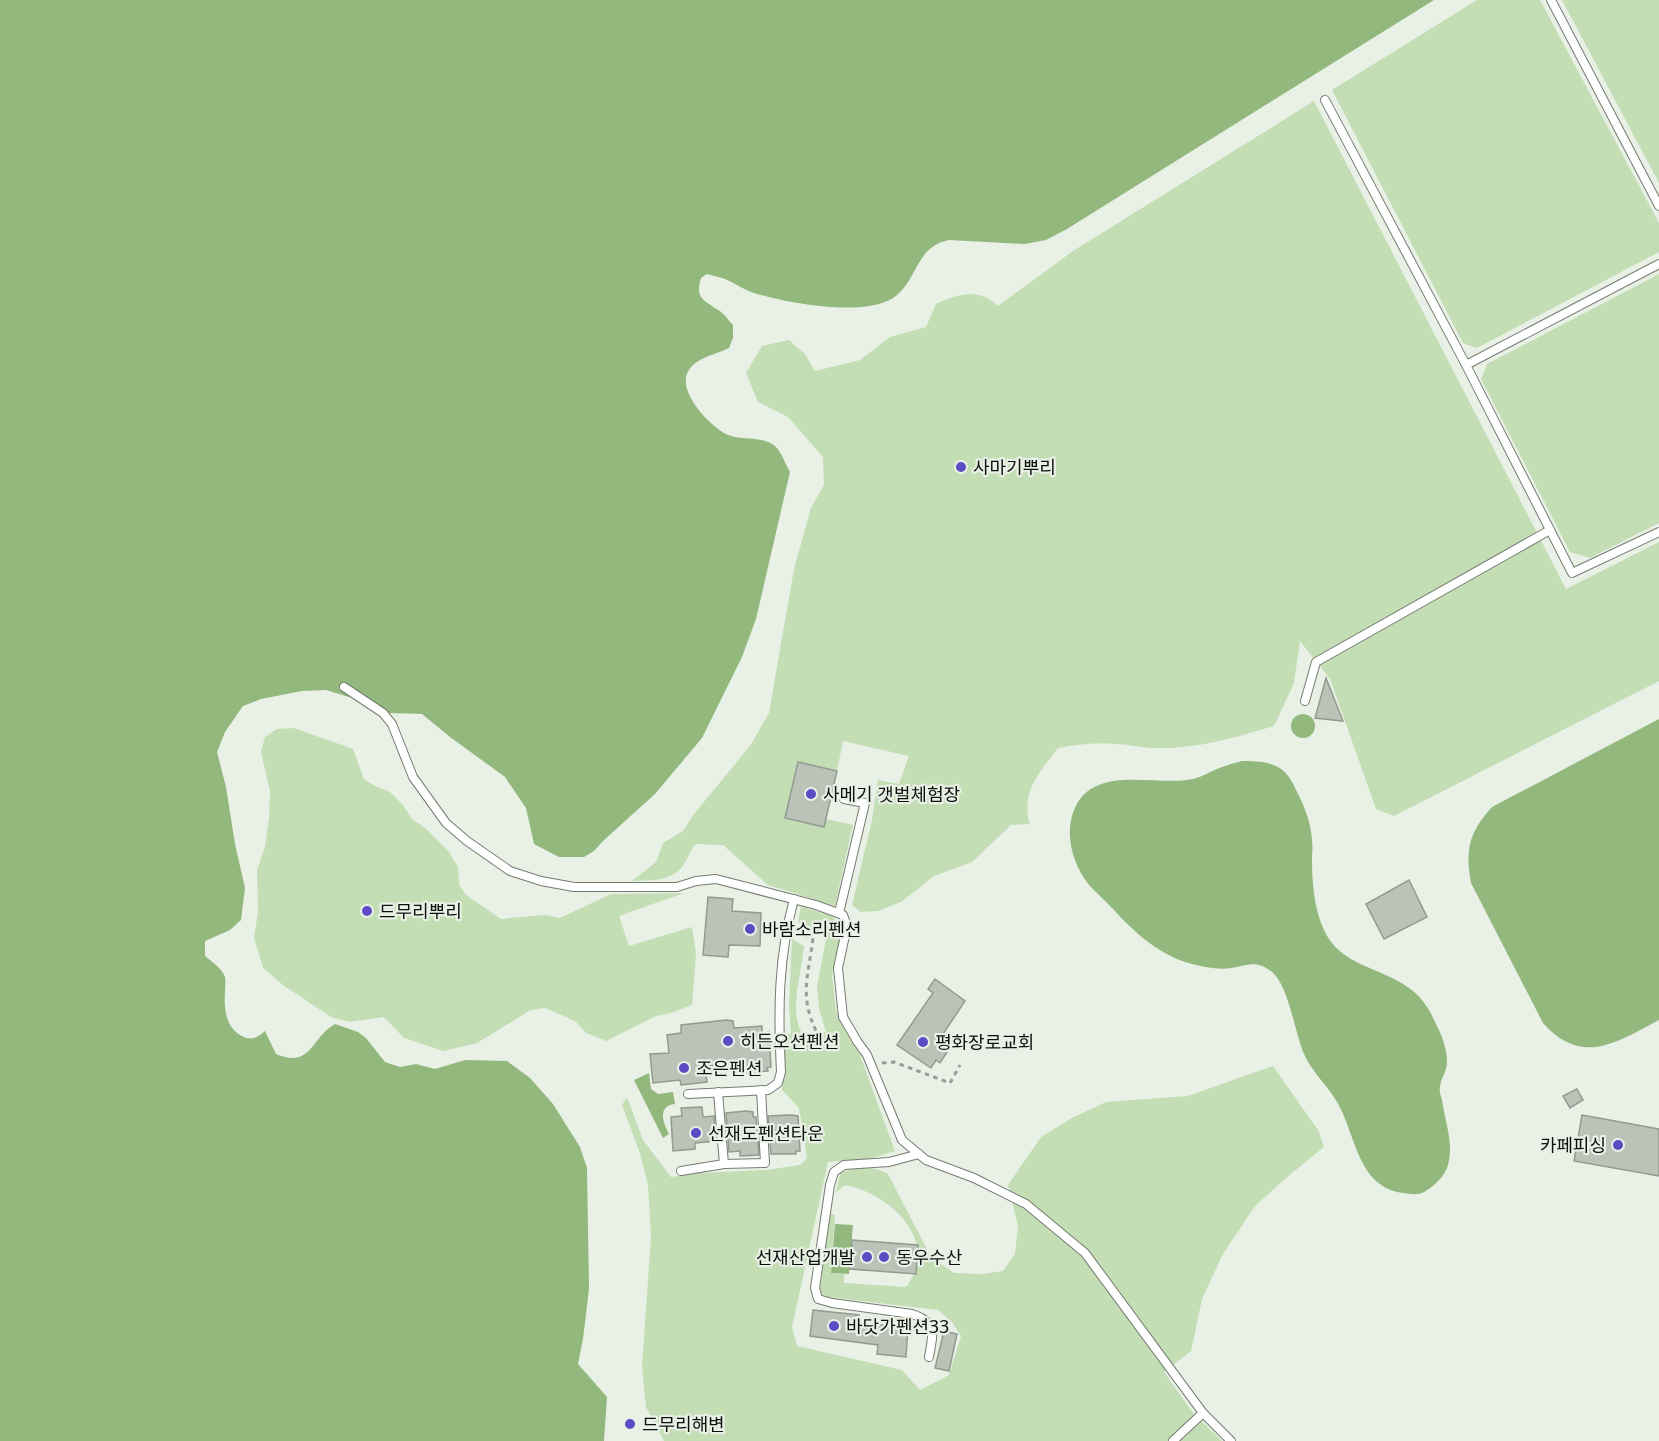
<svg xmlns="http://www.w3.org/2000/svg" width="1659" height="1441" viewBox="0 0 1659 1441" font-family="'Noto Sans','Noto Sans KR',sans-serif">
	<rect width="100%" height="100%" fill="#e9f1e6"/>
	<g fill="#c3ddb5">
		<polygon points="1477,0 1540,0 1659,223 1659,252 1477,348 1463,343 1332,90"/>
		<polygon points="1562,0 1659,0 1659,183"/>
		<path d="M1314,101l252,488 93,-47v139l-265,135 -18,-7 -46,-130 -30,-38 -6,42 -20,43c-40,12 -80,24 -123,22 -13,-1 -25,-4 -37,-4 -19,-2 -38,1 -56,4 -18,24 -38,44 -28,76l-19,1 -39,37 -38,14 -33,26 -23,9 -17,1 -9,-7 20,-85 6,-40 21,4 10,-28 -66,-15 -6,30 -39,-9 -13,55 41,2 27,6 -18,81 -67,-21 -45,-40 -27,-1c-7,7 -8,15 -13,22 -13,16 -32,14 -51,15l24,-19 7,-19 20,-12 11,-17 56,-68 19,-33 25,-144 17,-61 13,-23 -1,-28 -35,-40 -30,-15 -12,-29 16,-27 27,-6 16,14 10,17 45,-11 30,-23 36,-10 10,-23c23,-10 42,-17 62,2l75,-55z"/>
		<polygon points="1659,274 1659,523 1590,558 1570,552 1481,379 1487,364"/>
		<polygon points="294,728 353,749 364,779 375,786 390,792 403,805 412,819 425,828 449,852 458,867 459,884 466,895 501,919 545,915 560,918 611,894 684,893 619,916 629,946 692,927 696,953 692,1005 671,1013 656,1016 606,1041 586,1033 575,1021 545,1008 531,1010 477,1043 443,1051 404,1038 384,1017 349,1022 331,1017 283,985 263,968 254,938 258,912 257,870 265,847 269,817 270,792 261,752 265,737 277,729"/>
		<path d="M801,906l30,10 8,7 1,15 -8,38 4,34 7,18 17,27 35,96 -29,9 -38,2 -36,165 5,19 105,24 18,20 29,-15 12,-39 -9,-14 -14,-12 -111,-13 -7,-4 8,-81 7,3 -4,58 13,1v9l62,4c35,-46 -15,-93 -61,-102l-9,7 4,-19c18,-7 32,-8 48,1l43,83 23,16 29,1 20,-3 12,-17 3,-28 -10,-41 33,-48 31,-19 34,-16 82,-6 85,-30 45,64 6,17 -37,30 -32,29 -32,48 -21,45 -11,52 -27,21 29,41 29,28h-558l-18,-34 -4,-40 9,-130 -3,-52 -8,-32 -18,-48 5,-8 16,43 28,37 27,-4 68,-3 34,-5 7,-7 -8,-50 -17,-18 1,-57 8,1 -2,-29 3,-66 12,7c-2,29 -17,66 0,91l5,1 17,-6 -7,-24 -2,-21 10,-54 -29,-11z"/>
	</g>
	<g fill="#93b87e">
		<path d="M0,0h1434l-367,229 -21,11 -21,4 -76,-4c-33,7 -30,36 -52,55 -27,24 -110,8 -143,-2 -10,-3 -19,-10 -29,-14 -5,-2 -12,-3 -18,-5l-6,4c-6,21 2,21 17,32 6,3 10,10 15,15v13l-4,10c-12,6 -33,10 -40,22 -14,20 21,57 39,65 15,6 37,0 49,13 5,6 9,17 13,24l-34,147 -14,38 -40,81 -47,56 -52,47 -9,10 -10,6h-25l-25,-13 -8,-36 -21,-31 -55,-40 -28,-23 -32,-1 -38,-15 -26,-8 -24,1 -41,8 -18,7 -18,26 -8,20 9,35 9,57 10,44 -4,32 -11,10 -25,11v15c7,6 17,12 20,21 1,4 0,10 0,15 -1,15 0,34 15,43 10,6 16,4 25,-4l11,23c36,15 35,-17 59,-30l23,8 8,6 19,24 15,5 16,-3 19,5 30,-9 42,1 23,17 23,26 27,43 7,21 2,121 -6,50 -5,25 29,33 -3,44h-604z"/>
		<circle cx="1303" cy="726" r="12"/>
		<path d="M1659,719v301c-42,22 -77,47 -116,3l-72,-140c-6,-33 -2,-51 21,-76z"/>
		<path d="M1242,761c13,0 28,0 39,8 6,4 12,13 15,21 8,15 15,32 16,50 1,6 0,13 0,19 0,23 2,50 12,71 16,36 57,37 85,58 13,9 21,22 27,36 6,12 11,24 11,38 0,9 -6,16 -7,25 -1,4 1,9 2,13 3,22 12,42 6,65 -3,11 -15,23 -26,28 -6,2 -13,1 -19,0 -46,-6 -47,-59 -66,-91 -10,-17 -25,-30 -33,-48 -9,-21 -15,-65 -30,-80 -16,-15 -25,-9 -43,-6 -12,2 -27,-1 -39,-4 -32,-8 -58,-32 -80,-56 -7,-8 -16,-15 -23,-23 -16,-20 -25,-50 -15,-75 19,-47 81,-23 119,-31 9,-2 16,-7 24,-10 8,-3 17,-6 25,-8z"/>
		<path d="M649,1073l2,16 7,5 15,-2 2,12c-18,2 -12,18 -6,30l-6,4 -29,-58z"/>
		<polygon points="835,1224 853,1225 849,1274 831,1273"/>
	</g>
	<g fill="#bbc2b7" stroke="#939a90" stroke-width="1.5">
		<polygon points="1326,678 1343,721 1315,718"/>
		<polygon points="798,762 837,771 824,827 785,818"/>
		<polygon points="1409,880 1427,917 1384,939 1366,904"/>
		<polygon points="708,897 733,899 732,911 761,913 760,946 729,945 728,957 703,955"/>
		<polygon points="935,979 965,1001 943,1034 949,1039 943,1048 947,1052 940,1063 936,1060 931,1068 897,1045 933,993 928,989"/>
		<polygon points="726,1020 733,1021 734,1028 762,1026 762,1033 769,1032 771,1067 767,1068 768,1071 746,1072 745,1063 705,1066 707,1082 681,1085 680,1080 653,1083 650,1054 669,1053 667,1035 681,1033 681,1025"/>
		<polygon points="1577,1089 1583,1100 1570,1108 1563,1096"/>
		<polygon points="702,1107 703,1117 714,1116 716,1141 695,1143 695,1149 673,1151 671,1117 682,1116 681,1108"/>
		<polygon points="746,1111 753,1112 753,1117 756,1117 759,1155 740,1156 740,1151 729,1152 726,1113"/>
		<polygon points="791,1115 798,1116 800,1151 796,1151 796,1154 771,1154 768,1116"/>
		<polygon points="1582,1115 1659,1129 1659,1176 1574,1161"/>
		<polygon points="852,1240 918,1245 916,1274 850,1269"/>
		<polygon points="813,1310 859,1315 858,1323 908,1327 906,1357 877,1354 878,1345 810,1336"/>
		<polygon points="944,1331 957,1334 949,1371 935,1368"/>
	</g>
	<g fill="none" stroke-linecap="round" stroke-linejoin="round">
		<g stroke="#757b71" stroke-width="10">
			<g id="service">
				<polyline points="1551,0 1659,206"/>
				<polyline points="1325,100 1466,365 1572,573 1659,532"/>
				<polyline points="1466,365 1659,264"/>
				<polyline points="344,687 383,713 392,724 413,777 446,823 467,841 510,871 541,881 574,887 677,887 696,881 716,879 816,905 843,915 847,926 838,968 843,1017 857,1041 867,1055 902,1140 926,1160 974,1178 1026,1204 1085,1253 1203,1413 1231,1441"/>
				<polyline points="1305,701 1316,662 1550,530"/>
				<polyline points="839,913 865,803 844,799"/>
				<polyline points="718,1092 724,1164"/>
				<path d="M688,1094l80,-4 10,-7 3,-11c-3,-60 -3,-114 13,-173"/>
				<path d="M919,1154l-30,8 -45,3 -10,7 -4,13 -15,103 3,11 14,4 80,11c26,9 21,19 17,43"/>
				<polyline points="681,1171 724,1164 765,1163 761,1090"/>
				<polyline points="1173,1441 1203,1413"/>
			</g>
		</g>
		<g stroke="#979d95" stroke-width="3" stroke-dasharray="4.5 4.5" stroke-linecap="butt">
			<path d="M796,933l17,5c-5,40 -14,58 4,95"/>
			<polyline points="882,1063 894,1062 950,1083 960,1065"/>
		</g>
		<use href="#service" stroke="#fff" stroke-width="8"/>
	</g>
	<g fill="#5c4bc3" stroke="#e9f1e6" stroke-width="2">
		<circle cx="961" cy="467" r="6"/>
		<circle cx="811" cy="794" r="6"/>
		<circle cx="367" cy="911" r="6"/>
		<circle cx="750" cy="929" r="6"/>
		<circle cx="728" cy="1041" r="6"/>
		<circle cx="923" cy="1042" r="6"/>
		<circle cx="684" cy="1068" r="6"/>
		<circle cx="696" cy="1133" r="6"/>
		<circle cx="1618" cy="1145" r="6"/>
		<circle cx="867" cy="1257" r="6"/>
		<circle cx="884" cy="1257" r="6"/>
		<circle cx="834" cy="1326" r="6"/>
		<circle cx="630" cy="1424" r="6"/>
	</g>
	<g text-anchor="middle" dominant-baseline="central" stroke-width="4.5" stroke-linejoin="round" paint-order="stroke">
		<g font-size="18" fill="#0e100d" stroke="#e9f1e6" text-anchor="start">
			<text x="973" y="467">사마기뿌리</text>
			<text x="823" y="794">사메기 갯벌체험장</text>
			<text x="379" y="911">드무리뿌리</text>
			<text x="762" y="929">바람소리펜션</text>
			<text x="740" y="1041">히든오션펜션</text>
			<text x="935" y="1042">평화장로교회</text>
			<text x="696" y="1068">조은펜션</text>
			<text x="708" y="1133">선재도펜션타운</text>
			<text x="1606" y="1145" text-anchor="end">카페피싱</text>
			<text x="855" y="1257" text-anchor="end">선재산업개발</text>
			<text x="896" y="1257">동우수산</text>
			<text x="846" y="1326">바닷가펜션33</text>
			<text x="642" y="1424">드무리해변</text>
		</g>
	</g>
</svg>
